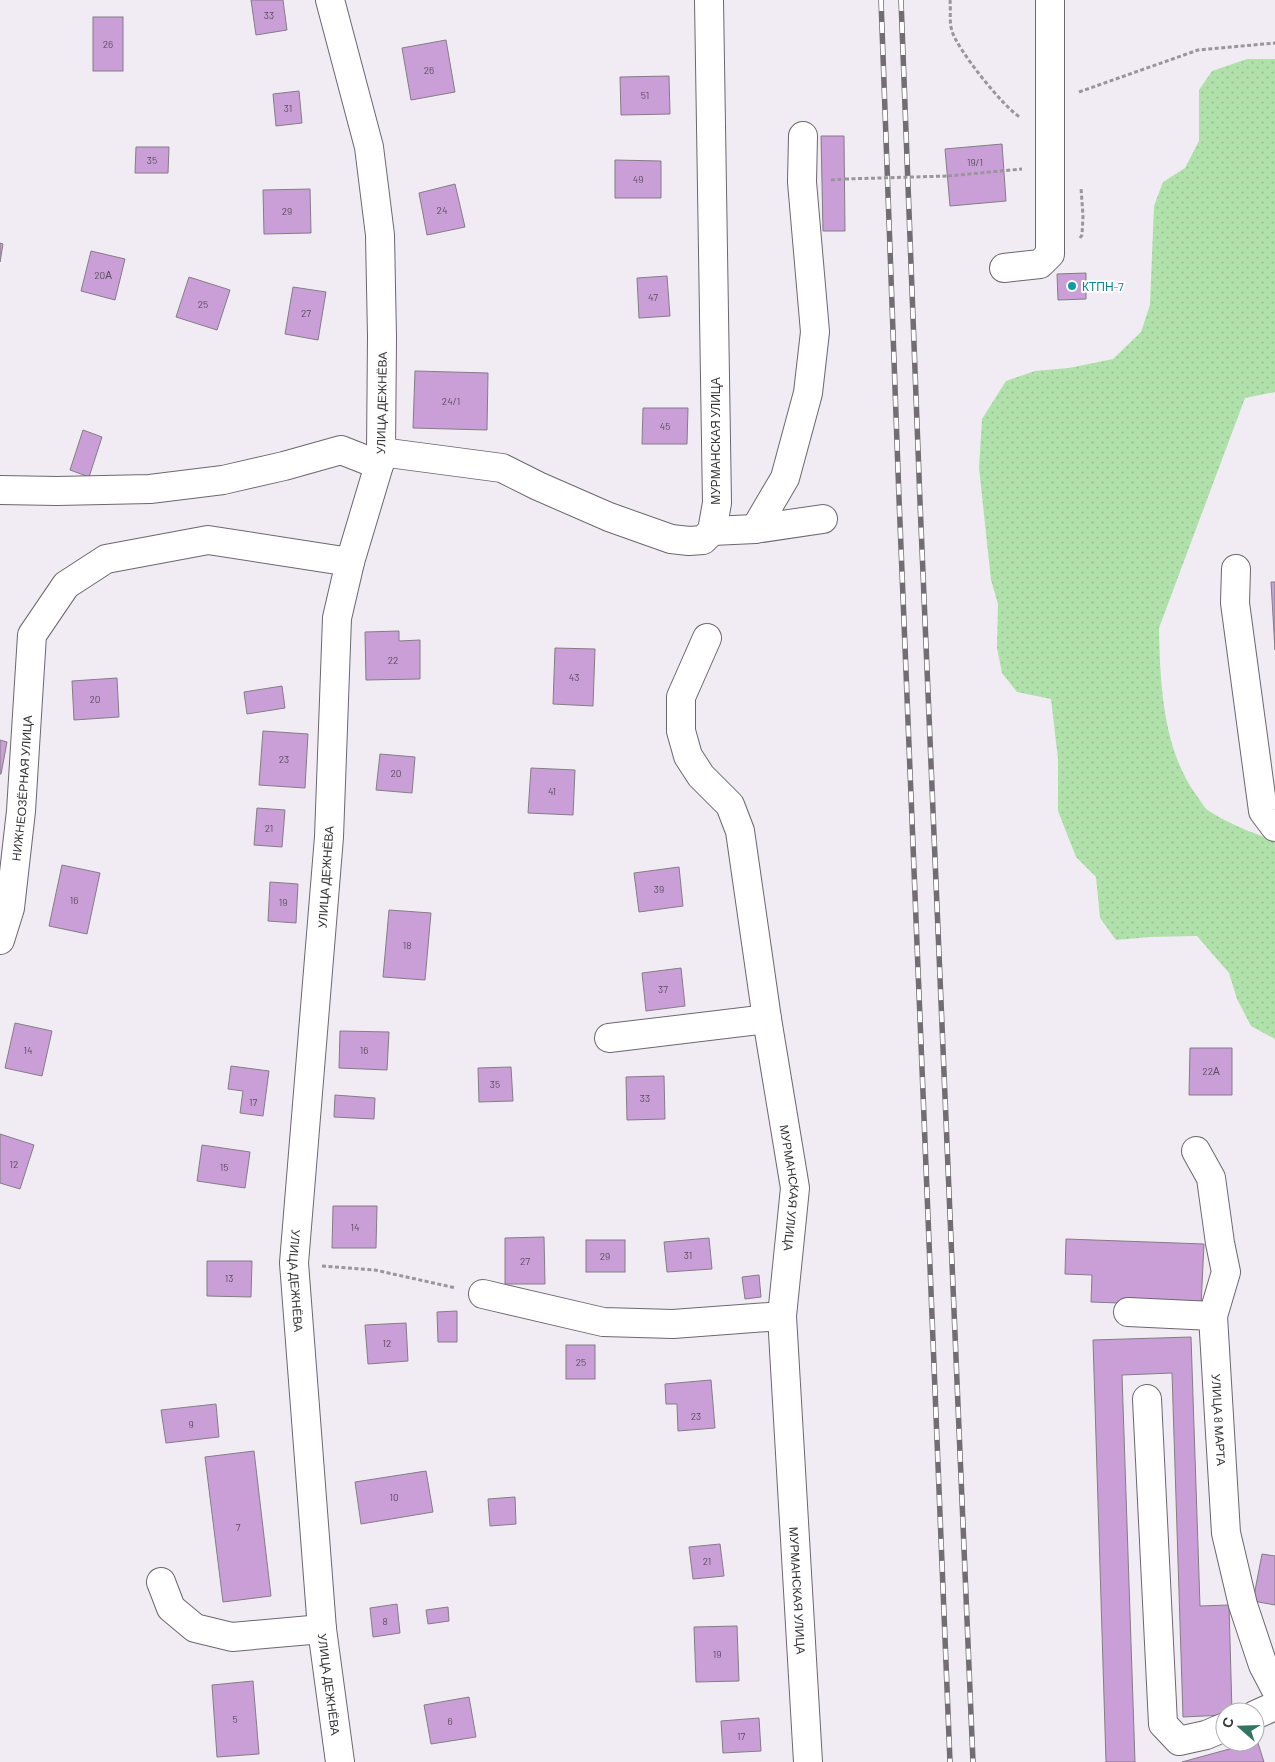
<svg xmlns="http://www.w3.org/2000/svg" width="1275" height="1762" viewBox="0 0 1275 1762" font-family="Barlow,sans-serif">
	<defs>
		<pattern id="grass-dots" width="8" height="8" patternUnits="userSpaceOnUse" patternTransform="scale(1.25)"><rect width="8" height="8" fill="#b1e1ab"/><path d="M2 2h.1M6 6h.1" fill="none" stroke="#99c294" stroke-width="1.8" stroke-linecap="round"/></pattern>
	</defs>
	<rect width="100%" height="100%" fill="#f1ebf3"/>
	<path fill="url(#grass-dots)" d="M1247,59h28v333l-30,6 -86,230c1,56 4,122 38,168 4,5 7,12 12,15 20,13 44,22 66,30v198l-24,-13 -14,-27 -8,-26 -32,-37 -47,1 -34,3 -16,-22 -4,-41 -20,-20 -18,-46v-52l-7,-60 -34,-7 -15,-19 -5,-25 1,-44 -7,-24 -12,-112 3,-49 24,-38 29,-10 34,-3 44,-9 28,-27 9,-27 4,-99 9,-24 22,-14 14,-27v-51l13,-19z"/>
	<g fill="#ca9fd7" stroke="#837d84">
		<polygon points="251,0 283,0 287,30 256,35"/>
		<rect x="93" y="17" width="30" height="54"/>
		<polygon points="446,40 455,92 411,100 402,48"/>
		<polygon points="669,76 670,114 621,115 620,77"/>
		<polygon points="299,91 302,123 276,126 273,94"/>
		<polygon points="821,136 844,136 845,231 823,231"/>
		<polygon points="1002,144 1006,201 950,206 945,149"/>
		<polygon points="136,147 169,147 168,173 135,173"/>
		<polygon points="615,160 661,161 661,198 615,198"/>
		<polygon points="455,184 465,227 427,235 419,193"/>
		<polygon points="310,189 311,233 264,234 263,190"/>
		<polygon points="0,243 3,244 0,262"/>
		<polygon points="91,251 125,259 115,300 81,291"/>
		<polygon points="1086,273 1086,299 1058,300 1057,274"/>
		<polygon points="667,276 670,316 639,318 637,278"/>
		<polygon points="189,277 230,290 217,330 176,317"/>
		<polygon points="293,287 326,292 318,340 285,334"/>
		<polygon points="415,371 488,373 487,430 413,428"/>
		<polygon points="643,408 688,408 687,444 642,444"/>
		<polygon points="83,430 102,437 89,477 70,470"/>
		<polygon points="1271,582 1275,582 1275,650"/>
		<polygon points="399,631 399,641 420,640 420,679 366,680 365,632"/>
		<polygon points="555,648 595,649 593,706 553,704"/>
		<polygon points="117,678 119,717 74,720 72,681"/>
		<polygon points="282,686 285,708 247,714 244,692"/>
		<polygon points="263,731 308,734 305,788 259,785"/>
		<polygon points="0,740 7,742 1,774 0,774"/>
		<polygon points="380,754 415,757 412,793 376,790"/>
		<polygon points="531,768 575,770 573,815 528,813"/>
		<polygon points="257,808 285,810 282,847 254,845"/>
		<polygon points="62,865 100,873 87,934 49,926"/>
		<polygon points="679,867 683,906 639,912 634,873"/>
		<polygon points="270,882 298,884 296,923 268,921"/>
		<polygon points="389,910 431,913 425,980 383,977"/>
		<polygon points="681,968 685,1006 646,1011 642,973"/>
		<polygon points="15,1023 52,1031 42,1076 5,1068"/>
		<polygon points="340,1031 389,1032 387,1070 339,1068"/>
		<polygon points="1190,1048 1232,1048 1232,1095 1189,1095"/>
		<polygon points="231,1066 269,1071 263,1116 240,1113 243,1091 228,1089"/>
		<polygon points="511,1067 513,1101 479,1102 478,1068"/>
		<polygon points="664,1076 665,1119 627,1120 626,1077"/>
		<polygon points="335,1095 375,1098 374,1119 334,1117"/>
		<polygon points="0,1134 34,1145 20,1189 0,1183"/>
		<polygon points="202,1145 250,1152 245,1188 197,1181"/>
		<polygon points="333,1206 377,1206 376,1248 332,1248"/>
		<polygon points="544,1237 545,1284 505,1284 505,1238"/>
		<polygon points="709,1238 712,1269 667,1272 664,1242"/>
		<polygon points="1066,1239 1204,1244 1201,1306 1091,1302 1092,1275 1065,1274"/>
		<rect x="586" y="1240" width="39" height="32"/>
		<polygon points="207,1261 252,1261 251,1297 207,1296"/>
		<polygon points="759,1275 761,1297 745,1299 742,1277"/>
		<polygon points="457,1311 457,1342 438,1342 437,1312"/>
		<polygon points="406,1323 408,1361 368,1364 365,1325"/>
		<polygon points="1191,1337 1200,1606 1229,1605 1232,1712 1225,1712 1225,1715 1183,1717 1172,1373 1122,1375 1135,1762 1106,1762 1093,1340"/>
		<rect x="566" y="1345" width="29" height="34"/>
		<polygon points="711,1380 715,1428 678,1431 677,1404 666,1404 665,1384"/>
		<polygon points="216,1404 219,1437 166,1443 161,1410"/>
		<polygon points="254,1451 271,1596 223,1602 205,1457"/>
		<polygon points="426,1471 433,1512 361,1524 355,1482"/>
		<polygon points="515,1497 516,1524 490,1526 488,1499"/>
		<polygon points="720,1544 724,1576 693,1579 689,1547"/>
		<polygon points="1262,1554 1275,1556 1275,1605 1253,1601"/>
		<polygon points="397,1604 400,1633 373,1637 370,1608"/>
		<polygon points="448,1607 449,1621 428,1624 426,1610"/>
		<polygon points="737,1626 739,1681 696,1682 694,1627"/>
		<polygon points="253,1681 259,1754 217,1757 212,1685"/>
		<polygon points="469,1697 476,1737 431,1744 424,1705"/>
		<polygon points="759,1718 761,1751 723,1753 721,1721"/>
		<polygon points="1257,1740 1264,1762 1182,1762 1255,1742"/>
	</g>
	<g fill="none" stroke-linecap="round" stroke-linejoin="round">
		<g stroke="#6c676e" stroke-width="30">
			<g id="minor">
				<path id="s1" d="M330,0l39,147 11,88 2,102 -1,115 -2,13 -29,97 -13,56 -8,219 -35,426 28,366 18,133"/>
				<polyline points="1004,268 1040,264 1050,254 1050,0"/>
				<polyline points="381,452 502,468 538,486 609,517 671,539 689,541 703,540 712,531 717,503 709,0"/>
				<polyline points="0,490 57,491 150,489 223,480 284,466 341,450 379,465"/>
				<polyline points="755,529 785,478 808,393 815,332 802,182 803,136"/>
				<polyline points="712,531 755,529 823,519"/>
				<polyline points="1236,569 1235,603 1263,811 1275,827"/>
				<path id="s2" d="M707,638l-26,59v34l7,25 13,20 29,29 10,26 27,188 28,169 -13,128 26,446"/>
				<path id="s3" d="M0,940l10,-32 11,-97 11,-176 34,-50 40,-26 102,-19 142,22"/>
				<polyline points="609,1038 767,1019"/>
				<path id="s4" d="M1196,1151l15,27 9,65 6,29 -13,44 13,217 17,72 20,60 12,23"/>
				<polyline points="483,1294 603,1322 673,1324 782,1316"/>
				<polyline points="1128,1312 1213,1316"/>
				<polyline points="1147,1399 1163,1724 1179,1741 1206,1735 1225,1727"/>
				<polyline points="161,1582 171,1608 195,1628 232,1637 322,1629"/>
				<polyline points="1255,1715 1275,1706"/>
			</g>
		</g>
		<g stroke="#99959b" stroke-width="3" stroke-dasharray="4 2.5" stroke-linecap="butt">
			<path d="M950,0c1,10 -1,22 2,31 5,18 52,77 68,86"/>
			<polyline points="1079,92 1198,50 1275,43"/>
			<polyline points="948,176 1022,169"/>
			<polyline points="831,180 845,179"/>
			<polyline points="1080,238 1082,235 1083,216 1081,188"/>
			<polyline points="322,1266 375,1270 456,1288"/>
		</g>
		<use href="#minor" stroke="#fff" stroke-width="28"/>
		<g stroke="#716d72" stroke-width="5.5">
			<g id="rail">
				<polyline points="881,0 899,498 950,1762"/>
				<polyline points="901,0 920,502 973,1762"/>
			</g>
		</g>
		<use href="#rail" stroke="#fff" stroke-width="4" stroke-dasharray="11" stroke-linecap="butt"/>
		<polyline stroke="#99959b" stroke-width="3" stroke-dasharray="4 2.5" stroke-linecap="butt" points="845,179 948,176"/>
	</g>
	<circle fill="#0f9aa8" stroke="#fff" stroke-width="2" cx="1072" cy="286" r="5"/>
	<g text-anchor="middle" dominant-baseline="central" stroke-width="4" stroke-linejoin="round" paint-order="stroke">
		<g font-size="10" fill="#5a4e5e">
			<text x="269" y="15">33</text>
			<text x="108" y="44">26</text>
			<text x="429" y="70">26</text>
			<text x="645" y="95">51</text>
			<text x="288" y="108">31</text>
			<text x="152" y="160">35</text>
			<text x="975" y="162">19/1</text>
			<text x="638" y="179">49</text>
			<text x="442" y="210">24</text>
			<text x="287" y="211">29</text>
			<text x="103" y="275">20А</text>
			<text x="653" y="297">47</text>
			<text x="203" y="304">25</text>
			<text x="306" y="313">27</text>
			<text x="451" y="401">24/1</text>
			<text x="665" y="426">45</text>
			<text x="393" y="660">22</text>
			<text x="574" y="677">43</text>
			<text x="95" y="699">20</text>
			<text x="284" y="759">23</text>
			<text x="396" y="773">20</text>
			<text x="552" y="791">41</text>
			<text x="269" y="828">21</text>
			<text x="659" y="889">39</text>
			<text x="74" y="900">16</text>
			<text x="283" y="902">19</text>
			<text x="407" y="945">18</text>
			<text x="663" y="989">37</text>
			<text x="28" y="1050">14</text>
			<text x="364" y="1050">16</text>
			<text x="1211" y="1071">22А</text>
			<text x="495" y="1084">35</text>
			<text x="645" y="1098">33</text>
			<text x="253" y="1102">17</text>
			<text x="14" y="1164">12</text>
			<text x="224" y="1167">15</text>
			<text x="355" y="1227">14</text>
			<text x="688" y="1255">31</text>
			<text x="605" y="1256">29</text>
			<text x="525" y="1261">27</text>
			<text x="229" y="1278">13</text>
			<text x="387" y="1343">12</text>
			<text x="581" y="1362">25</text>
			<text x="696" y="1416">23</text>
			<text x="191" y="1424">9</text>
			<text x="394" y="1497">10</text>
			<text x="238" y="1527">7</text>
			<text x="707" y="1561">21</text>
			<text x="385" y="1621">8</text>
			<text x="717" y="1654">19</text>
			<text x="235" y="1719">5</text>
			<text x="450" y="1721">6</text>
			<text x="741" y="1736">17</text>
		</g>
		<g font-size="12" fill="#0d838f" stroke="#fff" text-anchor="start">
			<text x="1082" y="286">КТПН-7</text>
		</g>
		<g font-size="12" fill="#353336" stroke="#fff">
			<text transform="translate(381 403) rotate(-89)">УЛИЦА ДЕЖНЁВА</text>
			<text transform="translate(715 441) rotate(-90)">МУРМАНСКАЯ УЛИЦА</text>
			<text stroke="none"><textPath href="#s3" startOffset="154">НИЖНЕОЗЁРНАЯ УЛИЦА</textPath></text>
			<text transform="translate(325 877) rotate(-86)">УЛИЦА ДЕЖНЁВА</text>
			<text stroke="none"><textPath href="#s2" startOffset="578">МУРМАНСКАЯ УЛИЦА</textPath></text>
			<text stroke="none"><textPath href="#s1" startOffset="1294">УЛИЦА ДЕЖНЁВА</textPath></text>
			<text stroke="none"><textPath href="#s4" startOffset="276">УЛИЦА 8 МАРТА</textPath></text>
			<text stroke="none"><textPath href="#s2" startOffset="982">МУРМАНСКАЯ УЛИЦА</textPath></text>
			<text stroke="none"><textPath href="#s1" startOffset="1699">УЛИЦА ДЕЖНЁВА</textPath></text>
		</g>
	</g>
	<g transform="translate(1240 1727) rotate(290)"><circle r="24" fill="#ffffff" stroke="#aeadaf"/>
	<path d="M0-4L9 19L0 12L-9 19Z" fill="#337463"/>
	<text y="-8" font-size="14" font-weight="bold" text-anchor="middle" fill="#353336">С</text>
	</g>
</svg>
